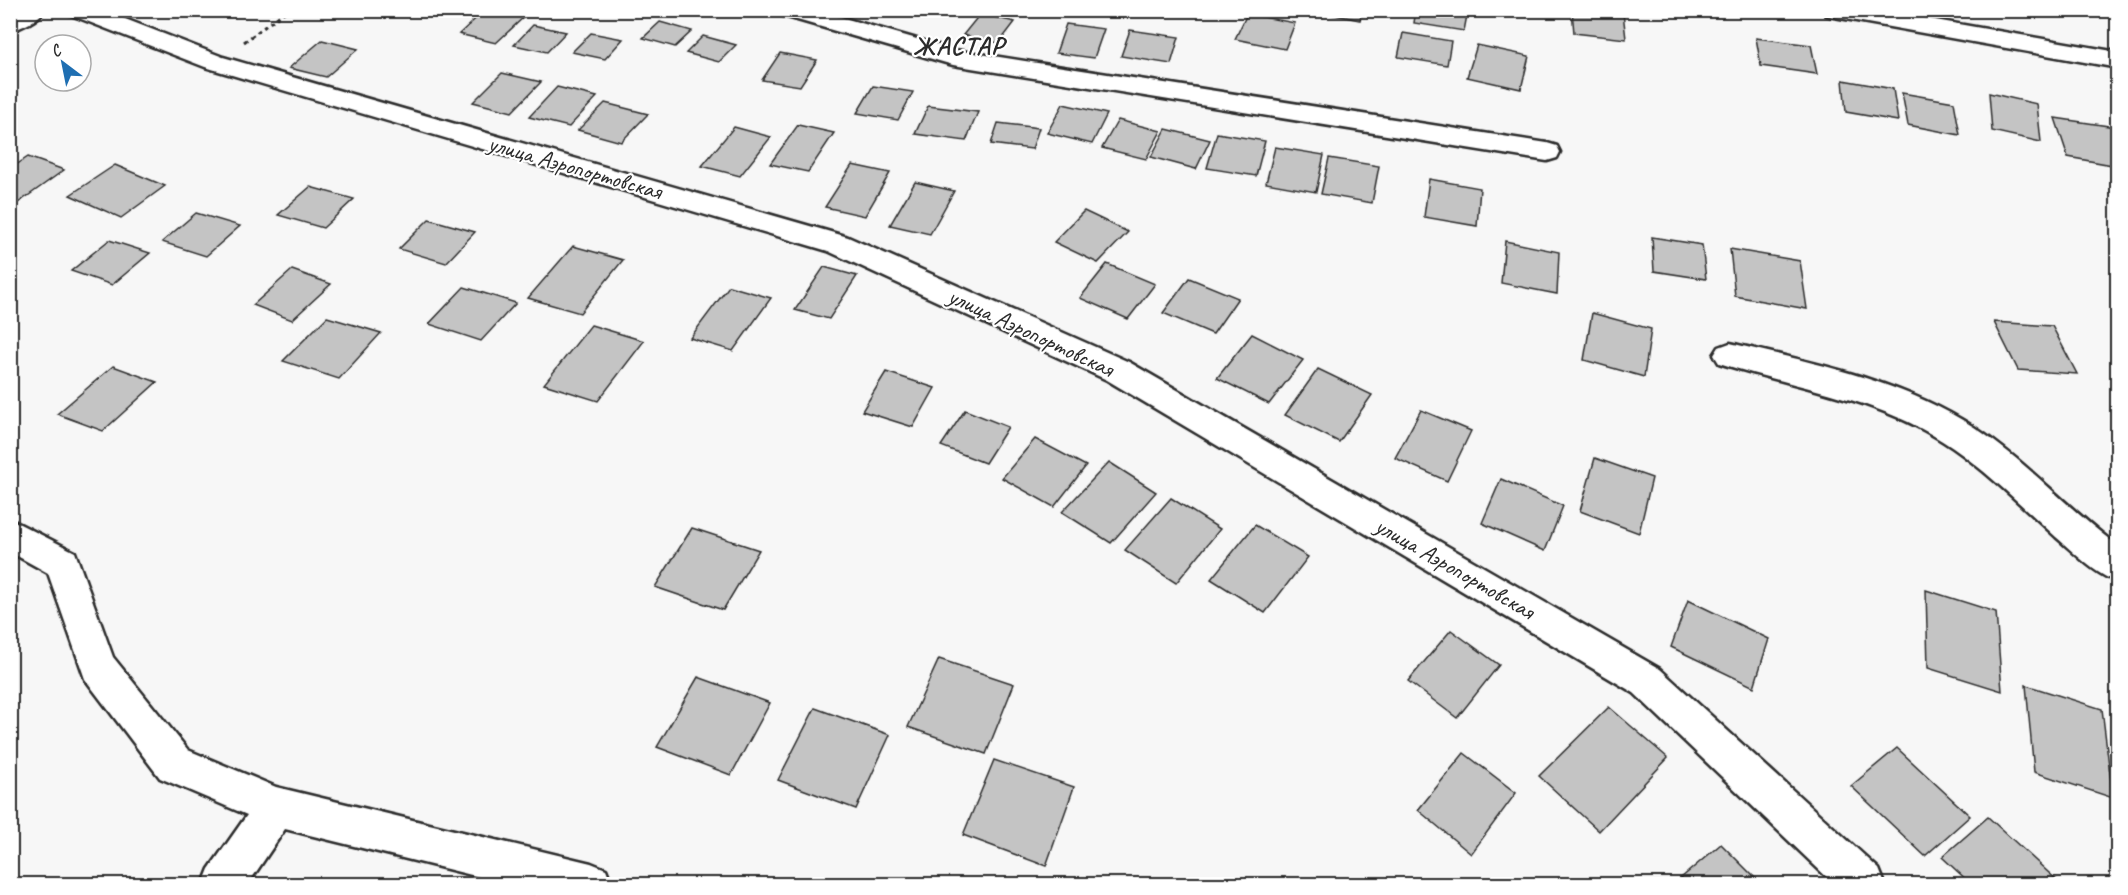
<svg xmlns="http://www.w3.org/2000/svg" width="2128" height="895" viewBox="0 0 2128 895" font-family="Caveat,sans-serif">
	<rect width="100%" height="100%" fill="#f7f7f7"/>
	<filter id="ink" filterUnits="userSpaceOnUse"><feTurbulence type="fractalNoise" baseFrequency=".0167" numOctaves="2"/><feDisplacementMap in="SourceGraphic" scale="12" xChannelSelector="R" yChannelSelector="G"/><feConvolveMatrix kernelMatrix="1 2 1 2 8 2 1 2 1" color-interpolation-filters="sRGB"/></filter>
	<g filter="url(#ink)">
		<g fill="#c4c4c4" stroke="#2b2b2b" stroke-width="1.5">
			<polygon points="431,10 466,10 457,18"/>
			<polygon points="485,10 497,10 524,17 496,43 459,34"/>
			<polygon points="1310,10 1362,10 1360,20"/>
			<polygon points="1416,10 1468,10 1464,31 1414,23"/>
			<polygon points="1572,10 1623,13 1626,39 1574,33"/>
			<polygon points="980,14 1015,22 999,43 963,35"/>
			<polygon points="1247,14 1295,23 1285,49 1235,39"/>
			<polygon points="660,22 692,31 675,47 643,38"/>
			<polygon points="1066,24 1104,29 1094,58 1056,53"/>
			<polygon points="533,25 566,32 547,52 514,45"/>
			<polygon points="1130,30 1179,37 1171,64 1121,56"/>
			<polygon points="591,33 623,39 605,59 572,52"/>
			<polygon points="1403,33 1451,41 1447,65 1398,57"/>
			<polygon points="703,36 736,45 719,62 686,53"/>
			<polygon points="1756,38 1811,45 1817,74 1761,66"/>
			<polygon points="322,40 358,49 326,77 289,68"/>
			<polygon points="1477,45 1529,56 1521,89 1467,77"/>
			<polygon points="780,53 817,60 800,86 762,80"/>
			<polygon points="502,73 541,82 512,112 473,102"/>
			<polygon points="1843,80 1893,89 1898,121 1846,112"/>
			<polygon points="873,86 913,92 898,120 857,113"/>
			<polygon points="557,87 597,97 569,127 529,117"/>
			<polygon points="1902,93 1954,102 1960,135 1908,125"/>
			<polygon points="1989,93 2037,104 2041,142 1992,131"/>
			<polygon points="605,103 648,114 621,142 578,130"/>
			<polygon points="1063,104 1107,114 1092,144 1047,133"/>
			<polygon points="928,106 978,112 966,141 915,134"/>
			<polygon points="2055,118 2115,127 2118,135 2118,166 2068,157"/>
			<polygon points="1118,120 1161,131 1146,159 1102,148"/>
			<polygon points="998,123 1039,128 1032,149 991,144"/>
			<polygon points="798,125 834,133 808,172 770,164"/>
			<polygon points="734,127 771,137 740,176 702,166"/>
			<polygon points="1166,129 1210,140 1196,169 1151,157"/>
			<polygon points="1217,133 1265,141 1256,176 1207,168"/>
			<polygon points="1275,147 1324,155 1316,192 1266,183"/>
			<polygon points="28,157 64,170 18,203 10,200 10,169"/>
			<polygon points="1329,158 1379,166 1372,203 1321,194"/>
			<polygon points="115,165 165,186 121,218 70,195"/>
			<polygon points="852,165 890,173 865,216 825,207"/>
			<polygon points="1429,179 1480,188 1477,226 1424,217"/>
			<polygon points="915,182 954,191 930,234 890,225"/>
			<polygon points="310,187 354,199 323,228 278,215"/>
			<polygon points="1084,211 1128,232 1098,263 1054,242"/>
			<polygon points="196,213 240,226 206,256 162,242"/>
			<polygon points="429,219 475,232 446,263 399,249"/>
			<polygon points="1652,237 1702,245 1706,279 1654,271"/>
			<polygon points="109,240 150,253 112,285 71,271"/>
			<polygon points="1505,241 1559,252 1557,294 1501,283"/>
			<polygon points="573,246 623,260 580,313 528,298"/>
			<polygon points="1730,249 1800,261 1807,309 1735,296"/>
			<polygon points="1107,264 1155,284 1128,319 1080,298"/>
			<polygon points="824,267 857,276 829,319 795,310"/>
			<polygon points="292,270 331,284 292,320 253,305"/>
			<polygon points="1189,278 1238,298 1213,334 1163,313"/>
			<polygon points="729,286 771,298 733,351 690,338"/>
			<polygon points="464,287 516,303 481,341 429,324"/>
			<polygon points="1592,313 1651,329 1644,377 1584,360"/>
			<polygon points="327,317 381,333 339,379 283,361"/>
			<polygon points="1994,322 2052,326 2077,374 2018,370"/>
			<polygon points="591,325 644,341 598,401 544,384"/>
			<polygon points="1252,334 1303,360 1269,404 1217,378"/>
			<polygon points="113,366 157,382 103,431 57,414"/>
			<polygon points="1318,369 1372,395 1339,442 1285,415"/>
			<polygon points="886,372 935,388 913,427 862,411"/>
			<polygon points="965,410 1008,427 985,463 941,446"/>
			<polygon points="1421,410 1471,431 1447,481 1395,458"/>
			<polygon points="1035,439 1086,466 1054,507 1002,478"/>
			<polygon points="1595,458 1652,478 1639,533 1580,511"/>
			<polygon points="1109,462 1156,492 1111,543 1062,512"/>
			<polygon points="1501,479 1563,506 1545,551 1482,523"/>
			<polygon points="1171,498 1220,529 1176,583 1125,550"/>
			<polygon points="1255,525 1308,557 1265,613 1211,579"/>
			<polygon points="692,528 759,550 723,610 655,587"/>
			<polygon points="1926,590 1996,612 2002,691 1928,668"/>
			<polygon points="1688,600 1769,639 1754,687 1671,647"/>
			<polygon points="1451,630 1499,665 1457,718 1408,681"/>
			<polygon points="939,659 1014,684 986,754 908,727"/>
			<polygon points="698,677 770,703 731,775 657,747"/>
			<polygon points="2026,685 2102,709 2113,798 2034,772"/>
			<polygon points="1609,707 1668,758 1599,831 1539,776"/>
			<polygon points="815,708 890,735 856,809 778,780"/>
			<polygon points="1897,748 1970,816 1925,856 1851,786"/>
			<polygon points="1464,753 1516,793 1471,854 1418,810"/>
			<polygon points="994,760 1074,787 1046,866 963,835"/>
			<polygon points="1988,817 2061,884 1971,884 1942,857"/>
			<polygon points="1721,844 1757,880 1753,884 1674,884"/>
		</g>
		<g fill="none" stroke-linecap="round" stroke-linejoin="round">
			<g stroke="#2b2b2b" stroke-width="5">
				<g id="minor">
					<path d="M15,10h30c-7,10 -23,18 -35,21v-18z"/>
					<polygon points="67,10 102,10 223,57 848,237 1129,362 1660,669 1879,869 1885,884 1834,884 1634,693 1107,380 828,251 205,67 71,15"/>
					<polygon points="776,10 816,10 955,50 1547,143 1557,146 1560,152 1557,158 1547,161 953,65 780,15"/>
					<polygon points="1822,10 1878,10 2118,52 2118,68 1834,17 1826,15"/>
					<path d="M1730,343c84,20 171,37 244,84 52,34 94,82 144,119v36c-24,-8 -43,-29 -62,-45 -34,-31 -66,-63 -103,-89 -71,-50 -154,-59 -234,-85l-5,-8 5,-8z"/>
					<polygon points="10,519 75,552 113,657 188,750 276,787 591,863 606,869 612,884 508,884 285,829 248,884 203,884 209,869 247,815 160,778 85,679 48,573 10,552"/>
				</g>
			</g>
			<polyline stroke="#2b2b2b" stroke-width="3" stroke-dasharray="4 4" stroke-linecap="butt" points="244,42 287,10"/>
			<use href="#minor" fill="#fff" fill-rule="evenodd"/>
		</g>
	</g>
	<g text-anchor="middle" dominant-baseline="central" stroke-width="4.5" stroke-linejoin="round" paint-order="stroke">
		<g font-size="24" fill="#2b2b2b" stroke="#fff">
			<text transform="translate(575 167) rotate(16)">улица Аэропортовская</text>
			<text transform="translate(1031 332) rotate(25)">улица Аэропортовская</text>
			<text transform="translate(1455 568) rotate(30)">улица Аэропортовская</text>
		</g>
		<g font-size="26" font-weight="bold" letter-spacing="1.5" fill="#2b2b2b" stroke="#fff">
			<text x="959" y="45">ЖАСТАР</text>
		</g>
	</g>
	<rect width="2128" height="895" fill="none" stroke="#fff" stroke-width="36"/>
	<rect x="18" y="18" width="2092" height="859" fill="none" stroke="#2b2b2b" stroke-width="2" filter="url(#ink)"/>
	<g transform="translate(63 63) rotate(328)"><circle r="28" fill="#ffffff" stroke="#aaaaaa" stroke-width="1.5"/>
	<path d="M0-4.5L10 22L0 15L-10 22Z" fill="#1f6fb2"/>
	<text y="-9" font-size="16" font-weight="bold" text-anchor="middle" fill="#2b2b2b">С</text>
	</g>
</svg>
